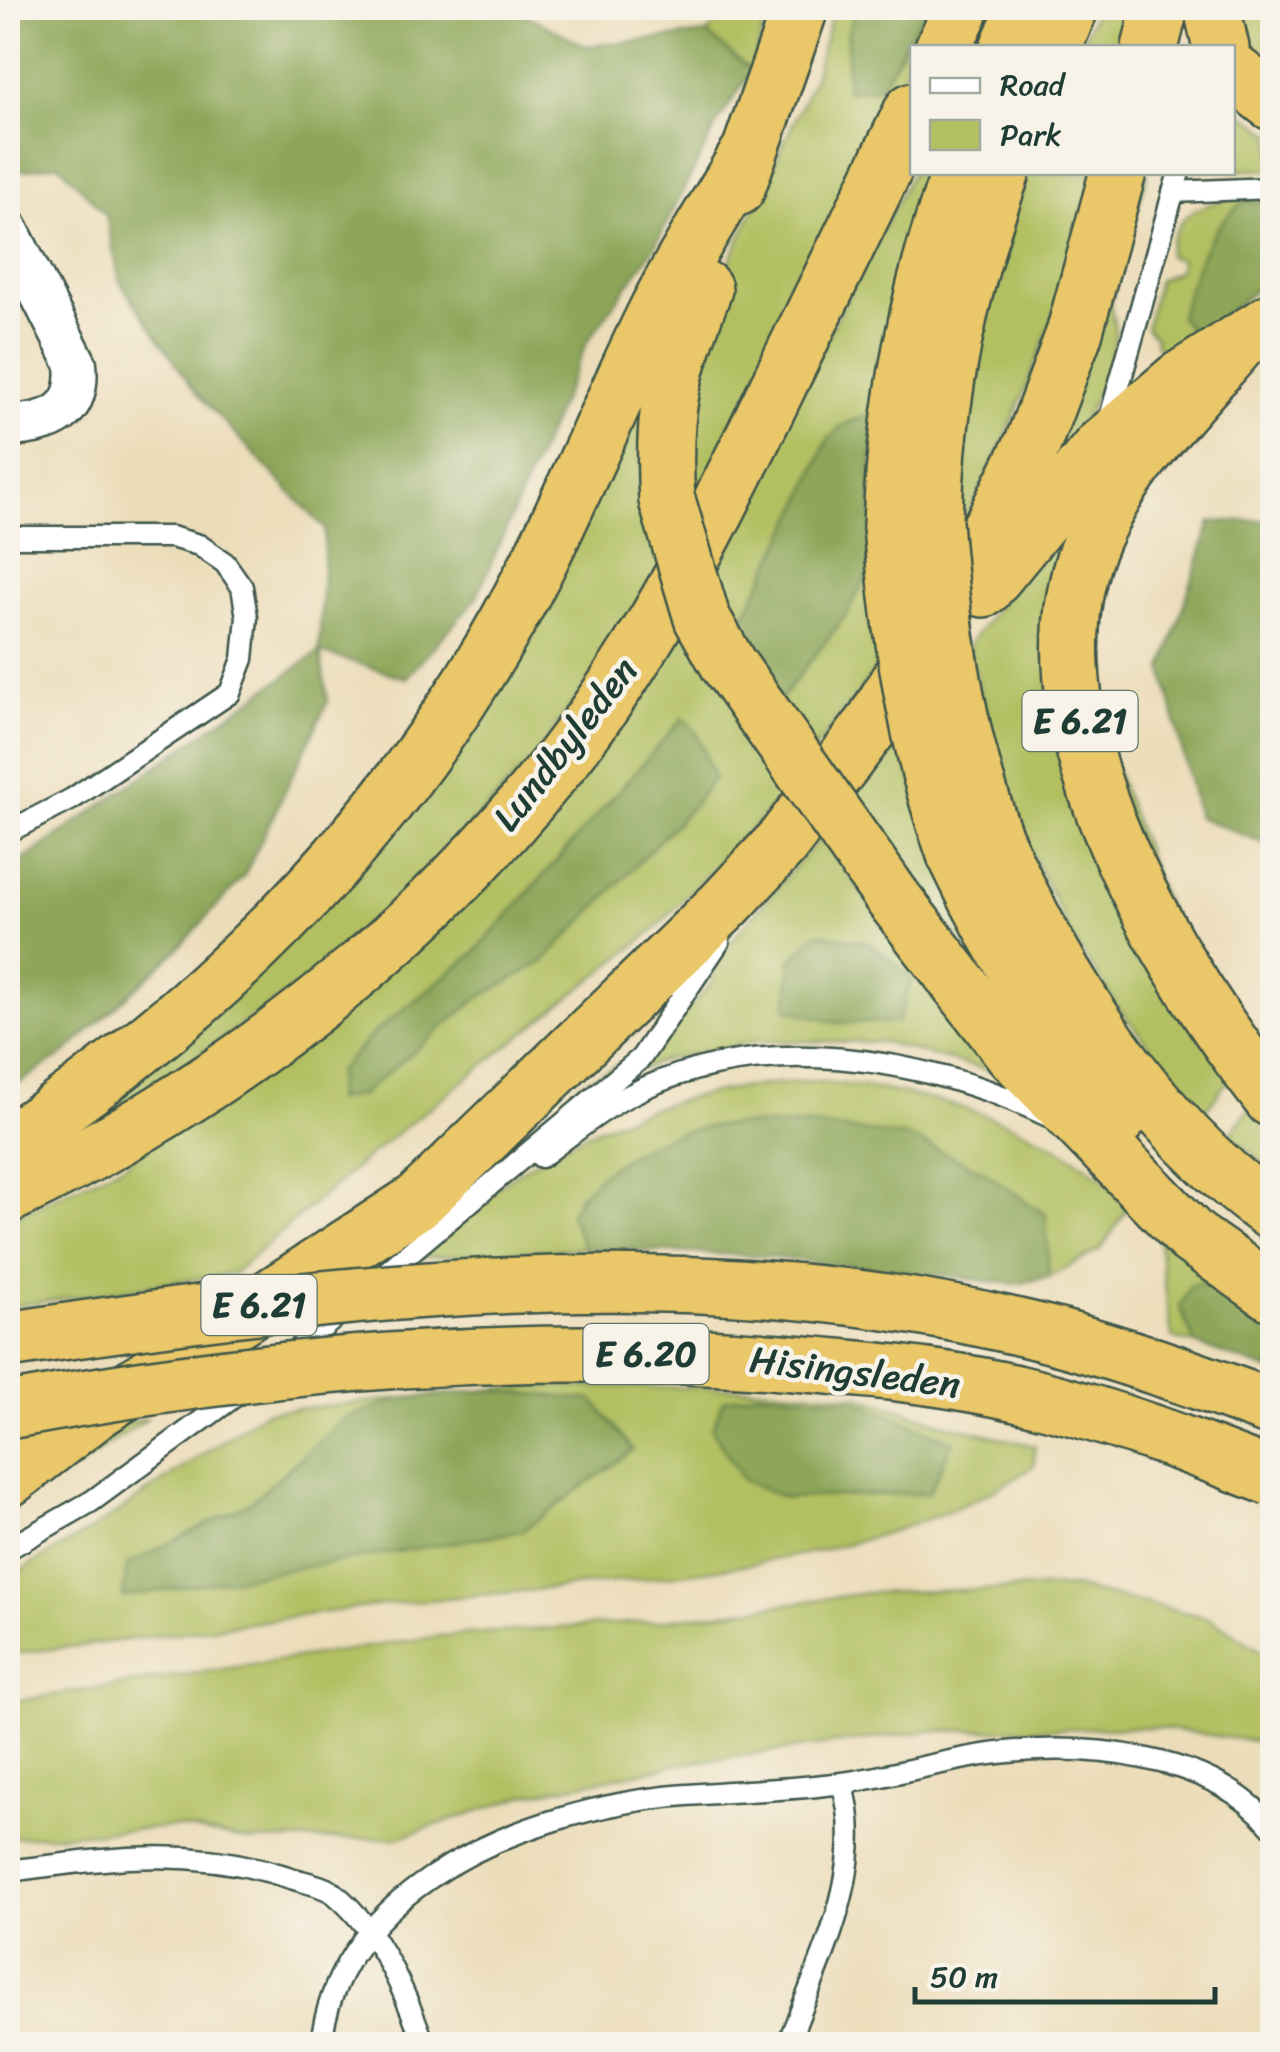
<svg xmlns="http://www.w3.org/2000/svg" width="1280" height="2052" viewBox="0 0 1280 2052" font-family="Sriracha,sans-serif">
	<rect width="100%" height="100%" fill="#f7f3e8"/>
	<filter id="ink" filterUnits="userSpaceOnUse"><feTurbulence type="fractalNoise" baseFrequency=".01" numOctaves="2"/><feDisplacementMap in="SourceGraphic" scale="20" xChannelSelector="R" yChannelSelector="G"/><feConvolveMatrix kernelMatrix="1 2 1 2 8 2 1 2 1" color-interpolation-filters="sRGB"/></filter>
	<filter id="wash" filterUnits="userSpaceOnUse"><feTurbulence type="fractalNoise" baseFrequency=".0048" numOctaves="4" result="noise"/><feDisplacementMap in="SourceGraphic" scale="40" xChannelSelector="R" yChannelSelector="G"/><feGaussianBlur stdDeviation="2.25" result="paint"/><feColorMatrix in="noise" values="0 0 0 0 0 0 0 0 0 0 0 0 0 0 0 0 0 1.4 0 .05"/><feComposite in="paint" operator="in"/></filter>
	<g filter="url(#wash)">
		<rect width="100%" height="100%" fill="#ecddba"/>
		<g fill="#b2c062" stroke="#687e4b" stroke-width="2.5" fill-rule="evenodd">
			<polygon points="728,8 769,8 752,71 707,34"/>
			<polygon points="834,8 855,8 848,32 847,91 880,87 926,8 936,8 917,47 912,48 912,57 698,505 688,482 686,430 723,275 813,80"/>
			<polygon points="1096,8 1143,8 1131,47 1079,48"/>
			<polygon points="1236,8 1272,8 1272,74 1250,49"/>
			<polygon points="1232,106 1272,134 1272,170 1233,170"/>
			<polygon points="912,172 931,173 892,295 873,417 827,441 798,510 736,633 708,568"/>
			<path d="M1025,173h70c-31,125 -75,247 -138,360l9,-160z"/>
			<path d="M1134,173h14l-37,129c-1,14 6,22 4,37 -9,47 -39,95 -64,135z"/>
			<path d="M1272,196v8l-27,-3 -65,116 16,20 -27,19 -14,-12 1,-6 -10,-10 12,-48 20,-9 3,-11 -13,-4c6,-57 60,-58 104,-60z"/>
			<polygon points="644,400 665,572 539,752 359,944 72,1142 72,1124 218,1009"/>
			<polygon points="1067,522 1051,599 1231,1077 1203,1113 1117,1006 1072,937 1015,820 968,646 1059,523"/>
			<polygon points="871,569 884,659 814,750 780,700 846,615"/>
			<path d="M682,619l108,170 -137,142 -282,223 -137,119 -226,34v-88l120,-56zM683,719l12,84 -151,158 -67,38 -116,95 -26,6 4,-29 35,-38 100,-80z"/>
			<polygon points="897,739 976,943 965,948 850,799"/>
			<polygon points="822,835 953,1025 1009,1076 883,1042 757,1041 664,1060 565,1100 578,1085 639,1054 665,1034 710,985 722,952"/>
			<path d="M812,1081c115,10 236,39 319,122l-30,46 -52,28 -4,-63 -235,-89 -110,3 -60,23 -61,44 -8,19 13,34 -161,9c100,-116 240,-169 389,-176z"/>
			<polygon points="1255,1102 1272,1122 1272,1171 1229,1135"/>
			<polygon points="1158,1237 1272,1304 1272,1329 1247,1307 1180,1307 1195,1344 1172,1338"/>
			<path d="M527,1386l229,2 103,8 85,28 91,22 -1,20c-168,114 -459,115 -659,140 -123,15 -244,36 -367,48v-76l88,-51 169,-115zM346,1418l-7,141 -216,38 4,-32 124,-63z"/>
			<polygon points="148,1418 79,1465 72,1454 121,1423"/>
			<polygon points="1072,1587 1209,1618 1272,1658 1272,1751 1266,1743 1152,1727 929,1731 686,1763 526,1795 397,1838 251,1841 176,1827 8,1838 8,1702 439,1636 659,1621 866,1593"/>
		</g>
		<g fill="#8da658" stroke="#567246" stroke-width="2.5">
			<polygon points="8,8 513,8 586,46 707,34 752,71 718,122 654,248 587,342 475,600 406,678 320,652 328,701 244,876 174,953 64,1054 8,1090 8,871 319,652 325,529 195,391 120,282 106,215 59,164 8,173"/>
			<polygon points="855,8 926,8 880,87 846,91 848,32"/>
			<path d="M1245,201l27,3v73l-76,60 -16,-20c13,-44 26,-89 65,-116z"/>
			<polygon points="869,414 873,417 871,569 846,615 780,700 736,633 798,510 827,441 841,426"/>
			<polygon points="1272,520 1272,846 1198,817 1163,669 1211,522"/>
			<polygon points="683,718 697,733 714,778 695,803 544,961 477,999 361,1095 335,1100 338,1071 374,1033 475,953"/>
			<polygon points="817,933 868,942 912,978 898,1022 836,1023 787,1009 791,960"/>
			<path d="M810,1125l100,12 73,34 63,44 3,62 -33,7 -257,-28 -175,-8 -14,-34c19,-44 85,-78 131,-86 35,-6 74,-2 109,-3z"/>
			<polygon points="1204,1280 1272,1329 1272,1371 1195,1344 1180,1307 1190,1286"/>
			<polygon points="490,1390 593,1400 633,1450 522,1531 123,1597 127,1565 251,1502 346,1418 399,1399"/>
			<polygon points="758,1392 856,1400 953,1442 929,1493 786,1498 743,1480 712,1429 723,1400"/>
		</g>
	</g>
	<g filter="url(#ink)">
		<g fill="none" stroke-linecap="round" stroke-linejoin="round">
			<g stroke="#3e5548" stroke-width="25">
				<g id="lane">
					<polyline points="1173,192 1272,188"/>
					<polyline points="1109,421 1179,172"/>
					<polyline points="8,537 171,537 199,545 225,563 242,587 247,617 243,659 230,693 72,799 8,832"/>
					<path d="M541,1157c28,-20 56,-45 87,-61 127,-67 296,-40 420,20"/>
					<polyline points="376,1281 641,1058 719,942"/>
					<polyline points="289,1356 344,1310"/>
					<polyline points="8,1549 92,1501 242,1391"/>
					<path d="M8,1871c104,-13 184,-26 286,8 13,4 32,7 42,16 44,37 69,97 88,149"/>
					<path d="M321,2044c17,-147 174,-216 303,-241 71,-13 146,-10 218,-20 52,-7 104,-24 156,-30 88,-10 214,0 274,74"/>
					<path d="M788,2044c29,-79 82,-176 54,-260"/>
				</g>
			</g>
			<g stroke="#3e5548" stroke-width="45">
				<path id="street" d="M8,230l68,134c5,49 -25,60 -68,62"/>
			</g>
			<g stroke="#3e5548" stroke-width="60">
				<g id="highway">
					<polyline points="1212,8 1221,48"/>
					<polyline points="943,48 962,8"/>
					<polyline points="1008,48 1025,8"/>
					<polyline points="1053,48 1070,8"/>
					<polyline points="1150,48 1160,8"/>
					<polyline points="1232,71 1272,102"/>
					<polyline points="737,188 800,8"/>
					<path d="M1236,346c-55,64 -120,126 -150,207 -63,178 81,411 186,546"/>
					<path d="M667,500c-6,-90 5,-128 37,-211"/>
					<path d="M934,522c2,-119 26,-237 68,-350"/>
					<path d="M891,527c4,-122 27,-240 69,-355"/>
					<polyline points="984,589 1101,447 1179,380 1272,321"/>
					<path d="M995,839c59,136 154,287 277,373"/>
					<path d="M955,854c45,96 97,181 165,263"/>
					<polyline points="893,898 1013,1053 1192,1237 1272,1293"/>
					<path d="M8,1144c195,-129 366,-296 486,-499 63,-107 107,-222 162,-333 27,-53 61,-105 91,-157"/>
					<path d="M8,1195c248,-116 486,-312 631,-546 53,-85 97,-176 141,-267 44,-90 89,-180 132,-271"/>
					<polyline points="8,1479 99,1409 418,1201 724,905 781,844 872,725 994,521 1033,443 1074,334 1118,172"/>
				</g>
			</g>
			<use href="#lane" stroke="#fff" stroke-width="20"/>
			<use href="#street" stroke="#fff" stroke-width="40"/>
			<use href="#highway" stroke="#eac769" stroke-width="55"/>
			<g stroke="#3e5548" stroke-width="60" stroke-linecap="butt">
				<g id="highway-bridge">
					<polyline points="667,500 702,618 728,664 893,898"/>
					<path d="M934,522c9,111 23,213 61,317"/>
					<path d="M891,527c10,116 25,217 64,327"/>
					<path d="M8,1340c329,-50 677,-91 1006,-14 88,20 174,51 258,82"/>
					<path d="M8,1411c257,-48 513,-70 774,-49 82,7 167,14 247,34 83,20 164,51 243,82"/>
				</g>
			</g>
			<use href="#highway-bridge" stroke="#eac769" stroke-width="55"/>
		</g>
	</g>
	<g text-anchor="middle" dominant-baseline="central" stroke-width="9" stroke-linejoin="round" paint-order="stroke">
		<g fill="#f7f3e8" stroke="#60746a" stroke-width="2.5">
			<rect x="1022.5" y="691" width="115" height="60" rx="8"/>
			<rect x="201.5" y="1275" width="115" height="60" rx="8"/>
			<rect x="583.5" y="1324" width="125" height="60" rx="8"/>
		</g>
		<g font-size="35" font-weight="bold" fill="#1f3d34">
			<text x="1080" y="721">E 6.21</text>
			<text x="259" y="1305">E 6.21</text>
			<text x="646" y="1354">E 6.20</text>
		</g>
		<g font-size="38" fill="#1f3d34" stroke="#f7f3e8">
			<text transform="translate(565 744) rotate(-52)">Lundbyleden</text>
			<text transform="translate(855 1372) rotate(7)">Hisingsleden</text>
		</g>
	</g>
	<rect width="1280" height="2052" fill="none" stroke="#f7f3e8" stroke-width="40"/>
	<rect x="910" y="45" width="325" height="130" fill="#f7f3e8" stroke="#a1aaa0" stroke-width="2.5"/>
	<rect x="930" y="78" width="50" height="15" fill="#ffffff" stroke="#a1aaa0" stroke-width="2.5"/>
	<text x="1000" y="95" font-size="30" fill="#1f3d34">Road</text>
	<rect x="930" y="120" width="50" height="30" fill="#b2c062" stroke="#a1aaa0" stroke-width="2.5"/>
	<text x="1000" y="145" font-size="30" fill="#1f3d34">Park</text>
	<path d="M915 1987v15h300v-15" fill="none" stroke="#1f3d34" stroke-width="5"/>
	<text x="930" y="1987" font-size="30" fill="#1f3d34" stroke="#f7f3e8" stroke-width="8" paint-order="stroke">50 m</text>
</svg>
